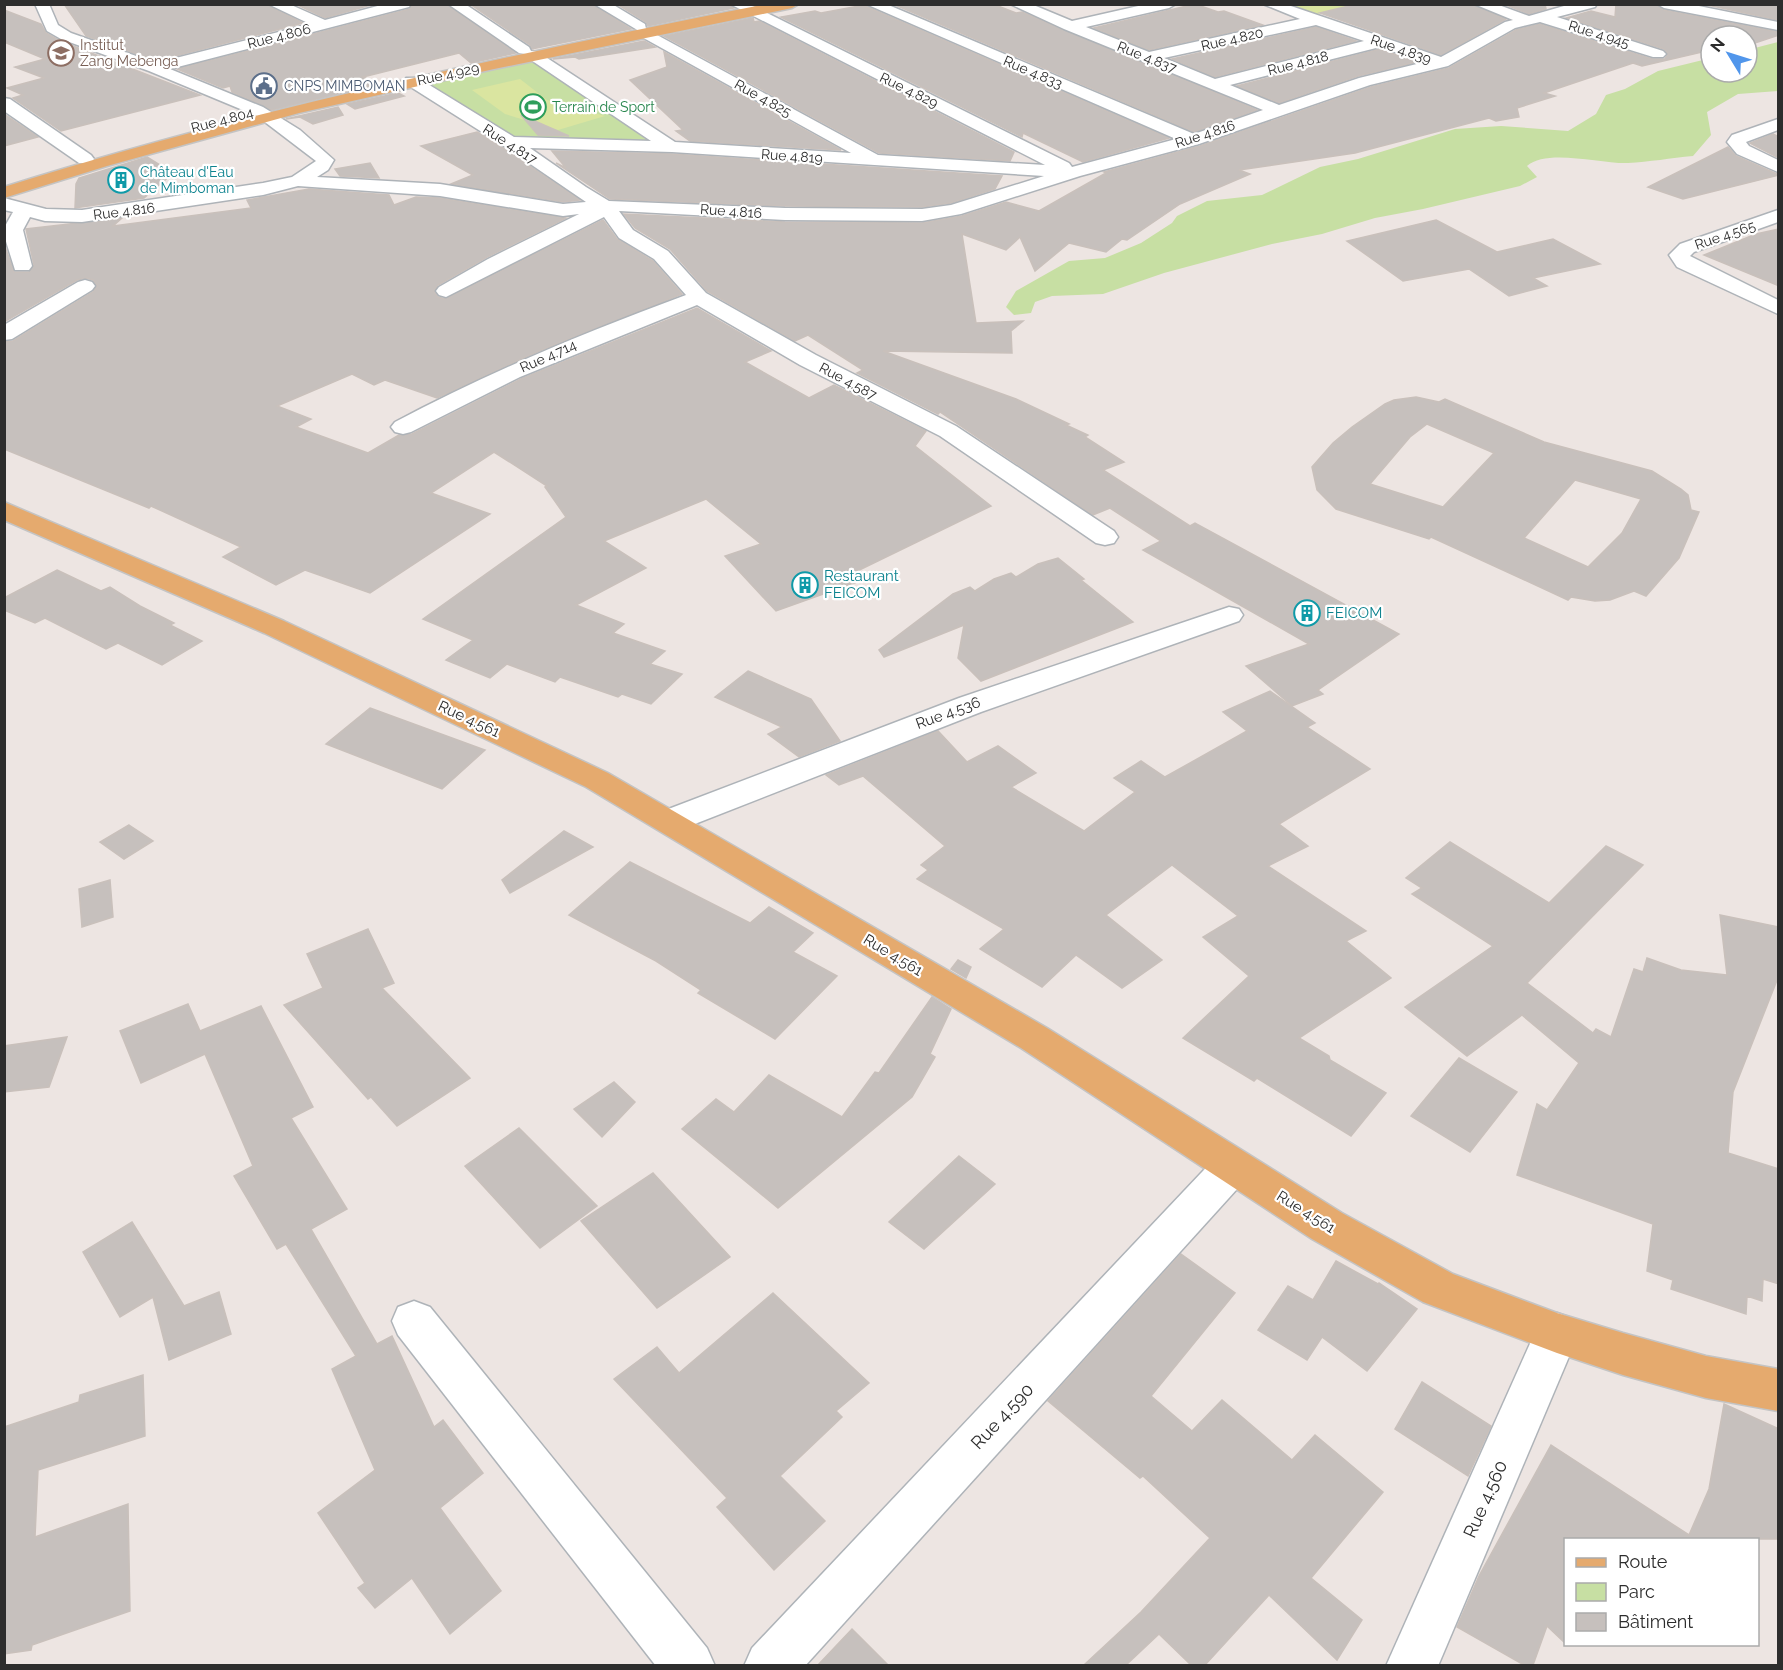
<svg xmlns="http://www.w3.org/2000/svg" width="1783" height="1670" viewBox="0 0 1783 1670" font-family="Raleway,sans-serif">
	<rect width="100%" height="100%" fill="#ede5e2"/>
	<g fill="#c7dfa3">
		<path d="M1778,42v49l-40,3 -31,18 4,23 -18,21c-22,2 -44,6 -65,7 -27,1 -81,-15 -101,3l10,11 -17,9 -97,23 -48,9 -53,16 -50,10 -108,29 -61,21 -51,2 -17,6 -4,11 -17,2 -8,-8 10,-16 53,-30 36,-3 36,-15 31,-20 5,-7 30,-15 55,-6 58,-28 38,-8 97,-30 46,-3 67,5 28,-17 10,-19 19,-6 33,-18 53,-13v14h36v-22z"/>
		<polygon points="532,58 650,142 511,141 425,80"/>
	</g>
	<g fill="#dae5a0">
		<polygon points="1284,5 1357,5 1314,15"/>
		<polygon points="520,79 547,100 605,116 558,130 505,114 472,90"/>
	</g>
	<g fill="#c6c0bd" stroke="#c9c0bb" stroke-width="1.5" fill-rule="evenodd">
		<polygon points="64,4 266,4 303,23 156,61 86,36"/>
		<polygon points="296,4 374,4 325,18"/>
		<polygon points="413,4 446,4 516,53 471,63 459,53 363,77 378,84 272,110 232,92 230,86 223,88 177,69 410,9"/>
		<polygon points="470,4 592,4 631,29 532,49 530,45"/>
		<polygon points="617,4 728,4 734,8 648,26 646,22"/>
		<polygon points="893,4 993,4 1016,13 1022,12 1257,110 1194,132"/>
		<polygon points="1195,4 1218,12 1224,11 1263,25 1149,50 1094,28"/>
		<polygon points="1357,4 1472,4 1506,19 1441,55 1320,13"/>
		<polygon points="1504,4 1545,4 1546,9 1529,14"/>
		<polygon points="1616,4 1655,4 1664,10 1779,32 1779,35 1755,43 1747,41 1747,36 1711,36 1711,50 1642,66 1633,63 1544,93 1555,96 1517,108 1519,117 1496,121 1489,118 1355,153 1239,170 1250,174 1180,204 1127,240 1122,239 1106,252 1069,243 1035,271 1020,237 1006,250 962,234 976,323 1023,321 1011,331 1012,353 883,351 1016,399 1069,424 1066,425 1088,435 1085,437 1124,462 1103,470 1190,526 1195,523 1399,634 1318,690 1323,694 1292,706 1246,666 1309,644 1143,550 1161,541 1110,508 1093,515 940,412 938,414 857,373 863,370 808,335 795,341 707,291 670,249 635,228 624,214 785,222 922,223 962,216 1006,202 1039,211 1106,173 1104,172 1200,146 1371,87 1449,68 1516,30 1540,24 1652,59 1665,59 1668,54 1664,49 1566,18 1591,11 1615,17"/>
		<polygon points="1703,4 1779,4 1779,20 1778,20"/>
		<polygon points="864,5 865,6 1169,138 1083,162 1023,133 1022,137 781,17 815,11 821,13"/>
		<polygon points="4,10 41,24 46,33 60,41 200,95 61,131 13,98 23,95 7,88 44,78 15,67 45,59 4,42"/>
		<polygon points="753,18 754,22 759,21 1014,152 1010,161 879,153 664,36"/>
		<polygon points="1316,27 1356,41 1215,77 1172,59"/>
		<polygon points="644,41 655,47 579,59 575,57 553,59"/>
		<polygon points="1380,49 1417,62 1358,76 1279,103 1237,86"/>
		<polygon points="664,52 841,150 690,141 676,131 683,130 630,80 667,67"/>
		<polygon points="398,93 404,96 355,109 347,104"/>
		<polygon points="338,107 343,115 313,124 300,117 286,119"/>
		<polygon points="4,114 38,137 4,146"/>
		<polygon points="521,115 569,136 538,135"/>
		<polygon points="477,132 503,148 580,200 563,202 451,184 473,175 421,146"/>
		<polygon points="1773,134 1779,137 1779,158 1750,143"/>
		<polygon points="1728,147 1736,156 1779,175 1683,199 1648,187"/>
		<polygon points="552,151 672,154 1002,176 995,189 951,203 922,207 785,206 610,199 556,163 566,168"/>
		<polygon points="147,157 173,173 144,198 75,208 76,184 79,178"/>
		<polygon points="370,163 379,178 340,176 335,169"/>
		<polygon points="309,189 389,195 394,205 416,197 440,198 566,218 487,257 438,285 434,292 438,297 445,299 603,220 617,239 653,261 682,294 537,352 437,398 385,380 374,385 352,374 277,406 311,419 296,427 368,453 399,435 412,434 521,379 697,308 771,351 745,362 809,398 834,385 926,431 915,446 991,506 849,575 857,582 776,611 725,556 761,544 706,499 604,541 646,568 576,605 624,624 613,633 665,651 650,664 682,674 651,704 622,694 618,697 560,677 555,682 507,664 490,678 446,660 473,640 423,619 566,517 545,487 547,486 494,452 431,493 490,514 370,593 305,570 276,585 223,557 241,547 151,506 149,508 4,449 4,342 13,341 93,292 97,286 93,280 86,278 77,280 4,322 4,244 14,272 29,272 34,265 26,229 122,218 113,226 251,208 247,200"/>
		<polygon points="1436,220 1497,252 1553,239 1600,264 1533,278 1547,286 1509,296 1469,269 1403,281 1347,241"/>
		<polygon points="1779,229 1779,286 1704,255 1756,234"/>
		<path d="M1416,397l23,5 6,-3 99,43 108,29 29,18 7,6 3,15 8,2 -20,46 -33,38 -12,-5 -24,9 -15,1 -24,-4 -3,3 -137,-63 -2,2 -93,-30 -19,-19 -5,-23 21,-24 19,-16 33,-23 9,-4zM1427,424l67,29 -51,54 -73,-23 40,-47zM1575,480l66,19 -19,34 -34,34 -64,-29z"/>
		<polygon points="1058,558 1084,579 1081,580 1133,622 981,681 958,658 964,625 884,657 879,650 953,594 970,587 975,591 994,579 1011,573 1016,577 1038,564"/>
		<polygon points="57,570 101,591 110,587 140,606 174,623 170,625 202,641 162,665 118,643 106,649 45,618 35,623 4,610 4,598"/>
		<polygon points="748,671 811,699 840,741 799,757 768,734 782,727 715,697"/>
		<polygon points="1270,691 1315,723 1307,727 1370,769 1279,824 1308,846 1268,866 1366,931 1346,941 1391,978 1299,1038 1329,1056 1330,1060 1386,1093 1351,1136 1257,1078 1254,1081 1183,1038 1249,976 1203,937 1238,916 1172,865 1106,915 1162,960 1122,988 1076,955 1042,987 980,949 1004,929 917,879 928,870 921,865 945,846 863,776 839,785 826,775 938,731 967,762 998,746 1036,773 1011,787 1084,831 1135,792 1114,778 1141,761 1165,777 1247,731 1223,712"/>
		<polygon points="370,708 485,750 442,789 326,744"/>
		<polygon points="129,825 153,841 124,859 100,842"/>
		<polygon points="564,831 593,847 510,893 502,880"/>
		<polygon points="1450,842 1549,903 1606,846 1643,865 1527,983 1593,1033 1596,1029 1611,1037 1634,969 1643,972 1647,958 1681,970 1727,975 1720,915 1779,927 1779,975 1733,1092 1728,1153 1779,1169 1779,1284 1763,1279 1762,1301 1747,1296 1746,1314 1671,1289 1673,1280 1647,1271 1653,1224 1517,1175 1537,1104 1547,1110 1579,1063 1522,1015 1467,1056 1405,1007 1493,946 1412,894 1422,888 1406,878"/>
		<polygon points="630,862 750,923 769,907 813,933 793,952 837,976 775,1039 698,993 701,990 656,961 569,915"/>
		<polygon points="110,880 113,917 82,927 79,889"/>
		<polygon points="368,929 394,983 382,988 470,1078 397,1126 371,1097 368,1099 284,1005 323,988 307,954"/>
		<polygon points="958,960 971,967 966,978 951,969"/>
		<polygon points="932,997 951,1009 930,1054 935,1057 912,1097 778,1208 682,1129 716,1099 734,1112 769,1075 842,1117 875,1072 879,1073"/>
		<polygon points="188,1004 200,1031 261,1006 313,1107 291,1118 347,1209 311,1229 377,1344 392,1336 434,1427 443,1420 483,1473 440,1508 501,1591 450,1634 412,1578 375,1608 358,1588 365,1583 318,1513 375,1470 332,1369 356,1356 286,1244 277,1249 234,1176 253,1166 205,1054 141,1083 120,1031"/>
		<polygon points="67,1037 49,1087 4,1092 4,1046"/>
		<polygon points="1459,1058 1517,1092 1470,1152 1411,1116"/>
		<polygon points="614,1082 635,1102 602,1137 574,1109"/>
		<polygon points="519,1128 597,1206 540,1248 465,1166"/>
		<polygon points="959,1156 995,1184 924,1249 889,1222"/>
		<polygon points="653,1173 730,1257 657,1308 581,1221"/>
		<polygon points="132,1222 184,1306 219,1292 231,1334 169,1360 153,1297 120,1317 83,1252"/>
		<polygon points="1181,1254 1235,1293 1151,1396 1192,1431 1222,1400 1292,1460 1315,1435 1383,1492 1311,1578 1362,1620 1337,1660 1269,1595 1205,1665 1191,1665 1159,1634 1126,1665 1084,1665 1141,1612 1210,1538 1143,1476 1140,1478 1048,1401"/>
		<polygon points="1336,1261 1378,1284 1379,1283 1417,1309 1367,1371 1322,1337 1307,1360 1258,1330 1288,1286 1313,1300"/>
		<polygon points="773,1293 869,1383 836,1411 842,1417 780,1476 825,1521 774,1570 717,1507 727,1498 614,1379 657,1347 679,1373"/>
		<polygon points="143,1375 145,1436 38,1470 35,1537 128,1504 130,1611 32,1645 31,1650 4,1654 4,1427 79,1402 80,1395"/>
		<polygon points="1422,1382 1491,1426 1468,1476 1395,1429"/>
		<polygon points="1724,1404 1779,1429 1779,1539 1566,1539 1566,1644 1547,1626 1533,1665 1524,1665 1457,1627 1479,1576 1551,1445 1689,1535 1709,1489"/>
		<polygon points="852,1629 888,1665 818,1665"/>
	</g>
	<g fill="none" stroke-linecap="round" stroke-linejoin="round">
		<g stroke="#aeb3b8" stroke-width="3">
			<g id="minor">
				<path d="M35,4h14l9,21 13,8 85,30 154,-39 -42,-20h21l36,16 60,-16h26l-2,3 -239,62 93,38 37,23 34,30 -6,10 -11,7 123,7 123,20 23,-2 -82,-56 -98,-62 -2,-3 2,-3h12l96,59 137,4 -123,-83 -2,-4 -7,-1 -71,-49h17l64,43 2,4 7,1 137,90 176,11 -211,-117 -1,-5 -45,-27h18l33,20 1,5 232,126 167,10 -315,-161h19l320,159 3,4 104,-28 -310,-135h20l308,130 69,-24 -199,-81 -54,-25h21l41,17 75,-17h29l-7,4 -83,19 63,25 151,-33 -37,-15h22l156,53 64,-35 8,-2 -39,-16h22l33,12 42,-12h26l-2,3 -38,10 106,34 3,3 -3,3h-10l-113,-35 -25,6 -67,38 -78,19 -171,59 -119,32 -119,38 -39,7 -137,-1 -166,-9 14,19 35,21 38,42 110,62 140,71 158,105 4,6 -4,6 -9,2 -9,-2 -156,-107 -140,-71 -103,-60 -177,72 -109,55 -8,2 -8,-2 -4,-5 4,-5c94,-50 191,-90 291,-127l-32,-36 -35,-21 -15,-21 -158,80 -7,-2 -3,-4 3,-4 49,-28 91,-45 -16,2 -123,-20 -142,-10 -35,9 -181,27 -37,-1 -15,-4 -7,13 9,36 -3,4h-14l-11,-35v-7l9,-16 -9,-2v-12l42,11 36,1 181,-27 29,-6 24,-16 -59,-45 -108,-45 -88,-32 -14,-8zM1316,25l48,16 -149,38 -51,-21zM1380,47l45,15 -66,16 -80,27 -49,-20zM530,148l142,4 372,24 -93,29 -29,4 -137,-1 -176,-7 -23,-14z"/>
				<polygon points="1657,4 1689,4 1778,22 1778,30 1664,8"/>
				<polygon points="4,98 10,99 91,155 94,159 91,163 79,163 4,111"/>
				<polygon points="1778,119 1778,130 1746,142 1749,146 1778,160 1778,172 1737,154 1727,142 1732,135"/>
				<polygon points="1778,210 1778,222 1694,252 1690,256 1778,300 1778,314 1677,267 1669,255 1680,244"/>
				<polygon points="85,280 92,282 95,286 92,290 12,339 4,340 4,325 78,282"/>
				<polygon points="1229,607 1239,609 1243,615 1239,621 981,712 682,829 670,832 658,829 654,821 658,813 959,698"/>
				<polygon points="1233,1149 1247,1154 1253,1166 1247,1178 805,1666 744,1666 752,1648 1219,1154"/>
				<polygon points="414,1301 430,1307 707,1648 715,1666 656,1666 398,1335 392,1321 398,1307"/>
				<polygon points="1557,1313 1573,1319 1579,1333 1438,1666 1386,1666 1541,1319"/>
			</g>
		</g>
		<g stroke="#c4c4c4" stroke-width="3">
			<g id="major">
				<path d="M767,4h32l-7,4 -298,61 -195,44 -192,53 -103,32v-11c251,-79 506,-132 763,-183z"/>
				<polygon points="4,502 284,621 608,773 1047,1028 1342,1213 1453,1274 1557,1313 1623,1333 1706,1356 1778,1369 1778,1411 1706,1398 1623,1375 1557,1353 1423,1302 1312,1239 1021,1048 586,787 264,633 4,520"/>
			</g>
		</g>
		<use href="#minor" fill="#fff" fill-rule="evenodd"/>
		<use href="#major" fill="#e5aa6e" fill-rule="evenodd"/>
	</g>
	<defs>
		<g id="school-ring" transform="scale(1.35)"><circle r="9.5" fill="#fff" stroke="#8d6e63" stroke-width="1.5"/><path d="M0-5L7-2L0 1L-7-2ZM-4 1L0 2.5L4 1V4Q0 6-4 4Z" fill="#8d6e63"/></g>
		<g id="civic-ring" transform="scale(1.35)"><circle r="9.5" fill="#fff" stroke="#5c6f8a" stroke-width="1.5"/><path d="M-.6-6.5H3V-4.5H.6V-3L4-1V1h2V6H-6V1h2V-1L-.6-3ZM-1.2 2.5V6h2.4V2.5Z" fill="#5c6f8a"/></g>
		<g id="stadium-ring" transform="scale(1.35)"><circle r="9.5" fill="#fff" stroke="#2e9e5b" stroke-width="1.5"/><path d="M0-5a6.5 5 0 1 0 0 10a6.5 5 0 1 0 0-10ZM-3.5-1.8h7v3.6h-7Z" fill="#2e9e5b"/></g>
		<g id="building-ring" transform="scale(1.35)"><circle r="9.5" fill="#fff" stroke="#0f9aa8" stroke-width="1.5"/><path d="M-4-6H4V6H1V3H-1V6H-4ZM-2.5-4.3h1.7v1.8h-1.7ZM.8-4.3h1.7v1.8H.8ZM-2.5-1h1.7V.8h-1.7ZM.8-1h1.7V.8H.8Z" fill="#0f9aa8"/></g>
	</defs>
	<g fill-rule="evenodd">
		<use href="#school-ring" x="61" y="53"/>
		<use href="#civic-ring" x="264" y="86"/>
		<use href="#stadium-ring" x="533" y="107"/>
		<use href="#building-ring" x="121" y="180"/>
		<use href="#building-ring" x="805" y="585"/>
		<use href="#building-ring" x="1307" y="613"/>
	</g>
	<g text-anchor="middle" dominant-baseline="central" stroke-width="4.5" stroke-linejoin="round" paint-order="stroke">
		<g font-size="14" fill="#2d2d2d" stroke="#fff">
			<text transform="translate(1599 34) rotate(17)">Rue 4.945</text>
			<text transform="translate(279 36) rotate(-14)">Rue 4.806</text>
			<text transform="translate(1232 39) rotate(-13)">Rue 4.820</text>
			<text transform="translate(1401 49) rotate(19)">Rue 4.839</text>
			<text transform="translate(1147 57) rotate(22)">Rue 4.837</text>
			<text transform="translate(1298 63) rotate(-14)">Rue 4.818</text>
			<text transform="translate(1033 72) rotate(23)">Rue 4.833</text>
			<text transform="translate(448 74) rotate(-12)">Rue 4.929</text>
			<text transform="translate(909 90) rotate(26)">Rue 4.829</text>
			<text transform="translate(763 98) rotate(29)">Rue 4.825</text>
			<text transform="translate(222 120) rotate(-15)">Rue 4.804</text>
			<text transform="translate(1205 134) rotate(-18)">Rue 4.816</text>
			<text transform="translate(510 144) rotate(33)">Rue 4.817</text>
			<text transform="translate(792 156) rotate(4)">Rue 4.819</text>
			<text transform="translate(124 211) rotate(-7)">Rue 4.816</text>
			<text transform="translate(731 211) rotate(4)">Rue 4.816</text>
			<text transform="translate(1725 235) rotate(-19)">Rue 4.565</text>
			<text transform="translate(548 356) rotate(-24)">Rue 4.714</text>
			<text transform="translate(848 381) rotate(28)">Rue 4.587</text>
		</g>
		<g font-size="14" fill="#785e54" stroke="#fff" text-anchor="start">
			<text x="80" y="45">Institut<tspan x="80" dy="16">Zang Mebenga</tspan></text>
		</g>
		<g font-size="14" fill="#4e5e75" stroke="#fff" text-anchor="start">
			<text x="284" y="86">CNPS MIMBOMAN</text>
		</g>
		<g font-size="14" fill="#27864d" stroke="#fff" text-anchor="start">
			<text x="552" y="107">Terrain de Sport</text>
		</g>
		<g font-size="14" fill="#0d838f" stroke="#fff" text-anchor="start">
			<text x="140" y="172">Château d'Eau<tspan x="140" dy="16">de Mimboman</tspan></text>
		</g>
		<g font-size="15" fill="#0d838f" stroke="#fff" text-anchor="start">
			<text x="824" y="576">Restaurant<tspan x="824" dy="17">FEICOM</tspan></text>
			<text x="1326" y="613">FEICOM</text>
		</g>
		<g font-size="15" fill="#2d2d2d" stroke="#fff">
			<text transform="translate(948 713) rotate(-20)">Rue 4.536</text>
			<text transform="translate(469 719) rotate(25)">Rue 4.561</text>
			<text transform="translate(893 955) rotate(31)">Rue 4.561</text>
			<text transform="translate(1306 1212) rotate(32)">Rue 4.561</text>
		</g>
		<g font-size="18" fill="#2d2d2d" stroke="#fff">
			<text transform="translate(1002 1416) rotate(-47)">Rue 4.590</text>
			<text transform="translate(1485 1499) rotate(-66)">Rue 4.560</text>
		</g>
	</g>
	<rect width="1783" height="1670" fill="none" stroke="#2d2d2d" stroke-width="12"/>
	<rect x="1564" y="1538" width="195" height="108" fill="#ffffff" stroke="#ababab" stroke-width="1.5"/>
	<rect x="1576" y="1558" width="30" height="9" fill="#e5aa6e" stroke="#ababab" stroke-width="1.5"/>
	<text x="1618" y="1568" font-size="18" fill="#2d2d2d">Route</text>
	<rect x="1576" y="1583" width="30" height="18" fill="#c7dfa3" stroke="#ababab" stroke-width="1.5"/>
	<text x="1618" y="1598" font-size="18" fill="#2d2d2d">Parc</text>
	<rect x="1576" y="1613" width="30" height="18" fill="#c6c0bd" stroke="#ababab" stroke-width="1.5"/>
	<text x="1618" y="1628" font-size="18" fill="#2d2d2d">Bâtiment</text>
	<g transform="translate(1729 54) rotate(308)"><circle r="28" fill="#ffffff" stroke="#ababab" stroke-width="1.5"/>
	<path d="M0-4.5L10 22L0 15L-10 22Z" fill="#5196eb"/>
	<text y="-9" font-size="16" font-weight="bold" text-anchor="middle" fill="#2d2d2d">N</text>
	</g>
</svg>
